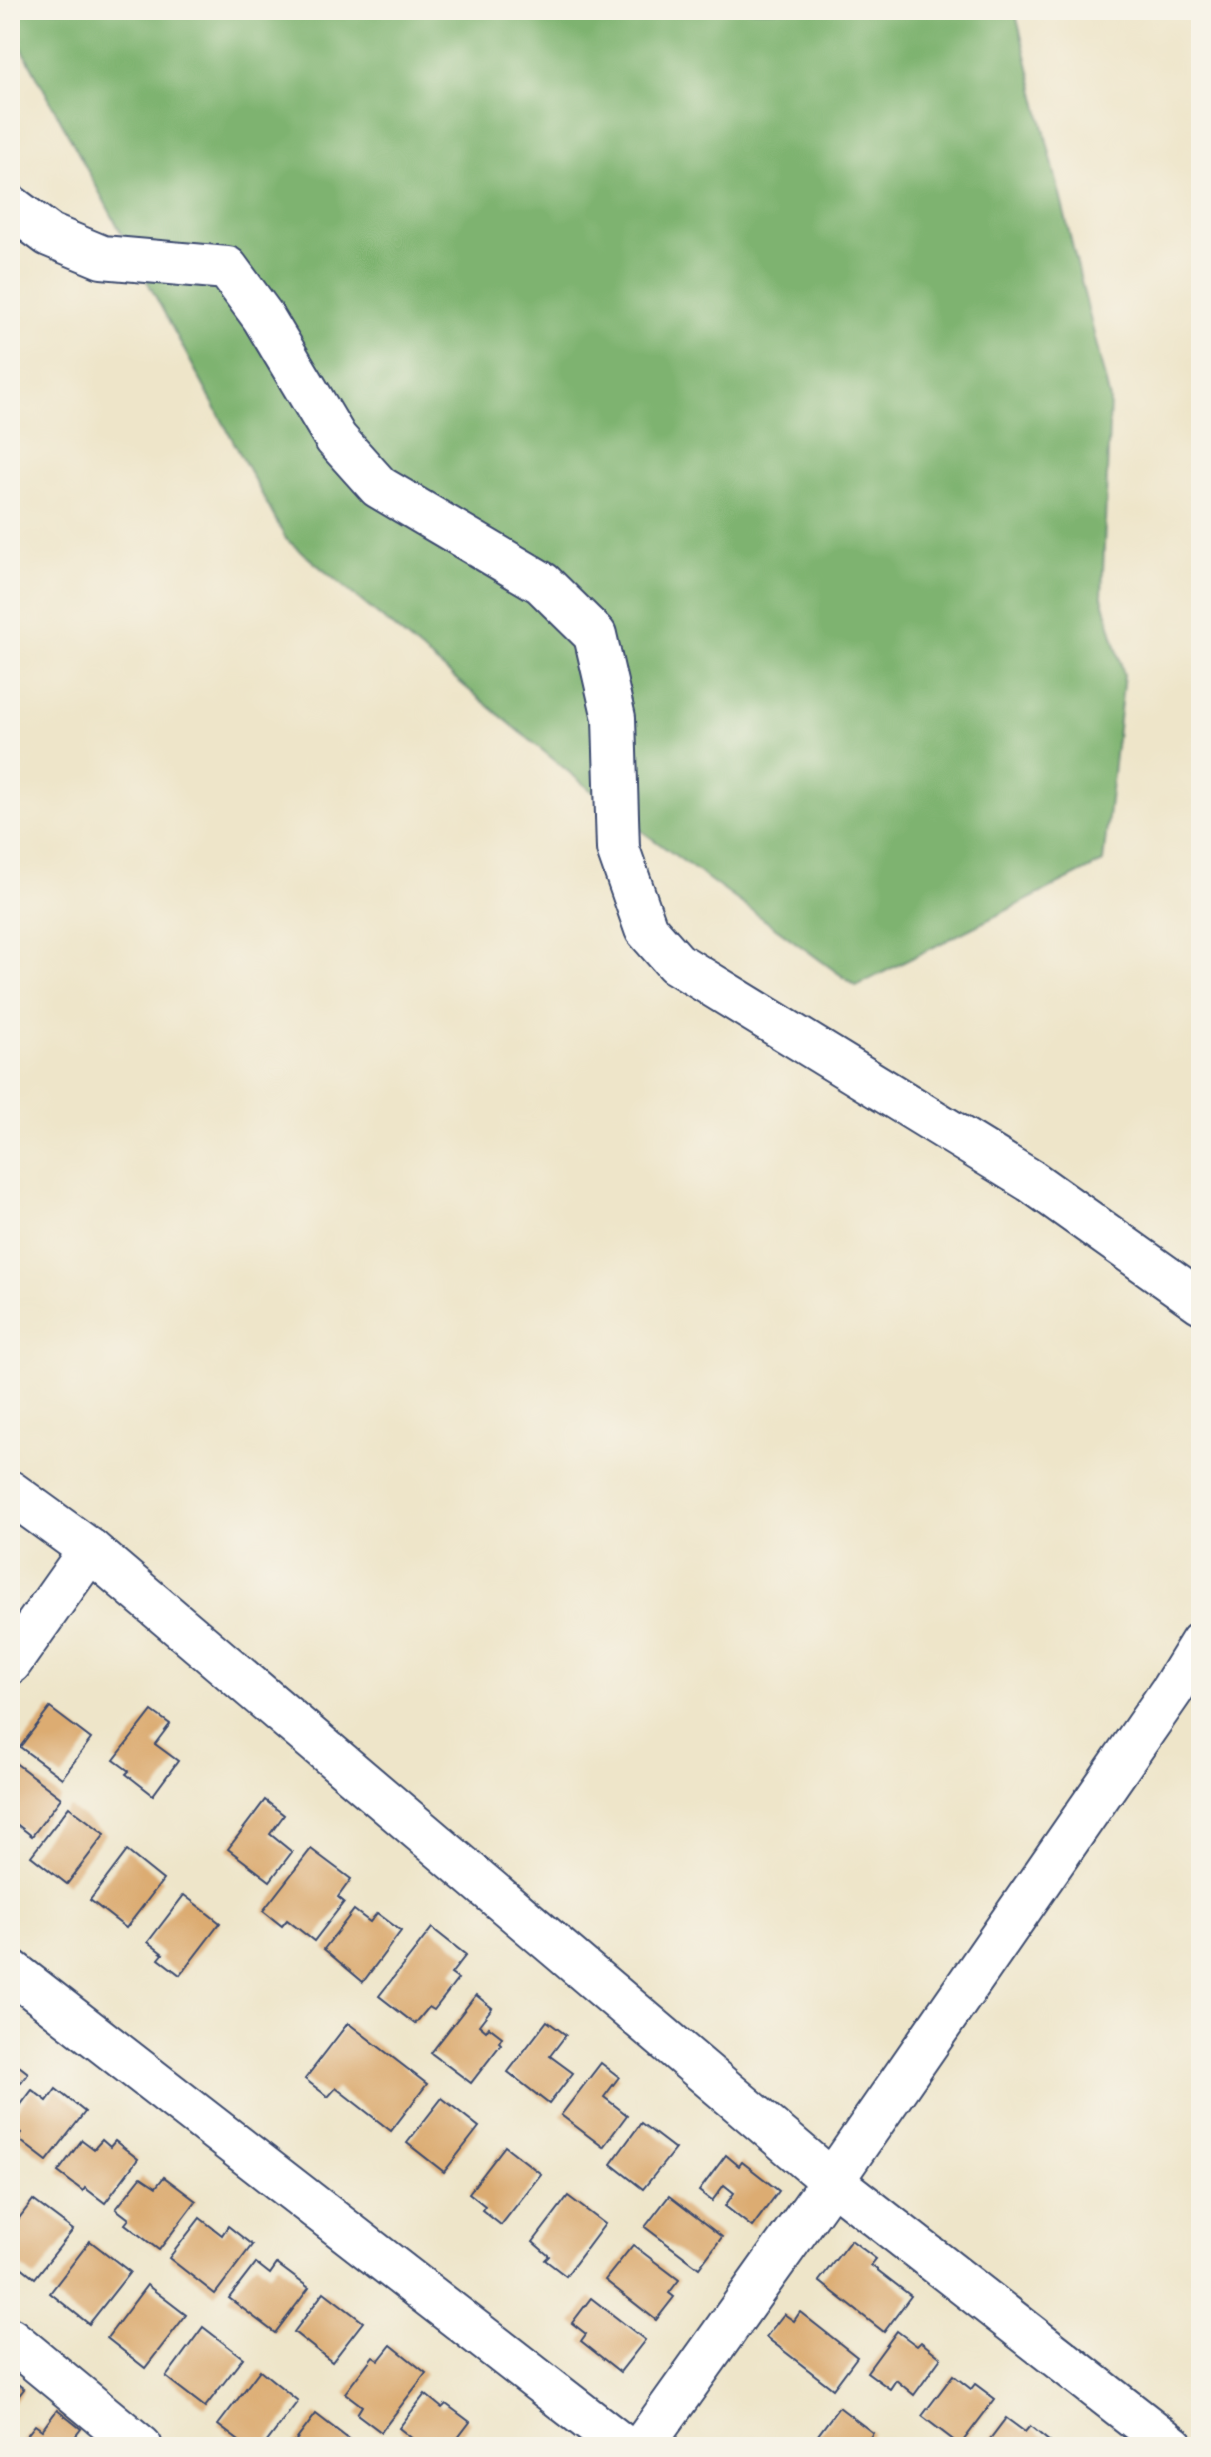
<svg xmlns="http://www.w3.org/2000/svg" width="1211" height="2457" viewBox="0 0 1211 2457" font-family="Dekko,sans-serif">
	<rect width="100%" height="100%" fill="#f7f3e8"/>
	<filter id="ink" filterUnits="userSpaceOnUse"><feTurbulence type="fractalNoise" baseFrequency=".0125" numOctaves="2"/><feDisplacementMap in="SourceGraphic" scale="16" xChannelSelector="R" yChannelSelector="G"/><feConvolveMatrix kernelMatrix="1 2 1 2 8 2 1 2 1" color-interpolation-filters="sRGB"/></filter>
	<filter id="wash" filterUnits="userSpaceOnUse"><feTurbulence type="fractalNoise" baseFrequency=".006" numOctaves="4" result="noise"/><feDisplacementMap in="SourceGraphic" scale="32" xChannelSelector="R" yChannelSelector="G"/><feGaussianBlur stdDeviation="1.8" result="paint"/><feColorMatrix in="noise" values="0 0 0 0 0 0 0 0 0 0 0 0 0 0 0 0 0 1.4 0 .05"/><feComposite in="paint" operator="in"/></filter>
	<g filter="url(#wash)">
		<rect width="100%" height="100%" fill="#eee5c9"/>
		<polygon fill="#7eb36f" stroke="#4c7166" stroke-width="2" points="10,10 1015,10 1110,400 1102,596 1124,675 1103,862 856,986 632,824 286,539 10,26"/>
		<g id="blocks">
			<g fill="#dcac72">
				<polygon points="50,1708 91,1739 62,1778 20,1747"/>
				<polygon points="152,1711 170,1724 155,1744 178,1761 153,1795 126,1774 129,1771 114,1760"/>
				<polygon points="14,1762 61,1798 32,1836 10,1819 10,1767"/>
				<polygon points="265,1800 284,1815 270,1834 292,1852 270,1881 228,1849"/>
				<polygon points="69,1807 105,1834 67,1884 31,1856"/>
				<polygon points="311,1849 351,1879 338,1897 344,1902 314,1941 287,1920 282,1926 263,1911"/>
				<polygon points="127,1851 163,1880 126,1928 90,1900"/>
				<polygon points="184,1895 220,1923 180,1975 159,1959 163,1954 148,1942"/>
				<polygon points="354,1910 370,1922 377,1913 401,1931 363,1982 324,1949"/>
				<polygon points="432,1928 466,1955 451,1974 458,1979 434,2010 429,2007 415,2024 379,1996"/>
				<polygon points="476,1995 492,2008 479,2025 486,2031 489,2027 502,2037 499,2042 501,2044 471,2083 431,2053"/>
				<polygon points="547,2021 566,2035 550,2056 573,2073 549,2104 508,2072"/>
				<polygon points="348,2023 427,2084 391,2131 336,2088 328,2097 305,2079"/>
				<polygon points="10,2059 28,2073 10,2096"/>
				<polygon points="601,2063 619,2077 604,2097 627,2115 603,2147 561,2115"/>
				<polygon points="56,2089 85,2112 47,2161 17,2138 21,2133 10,2124 10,2119 32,2090 47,2101"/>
				<polygon points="442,2098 479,2127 444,2172 407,2143"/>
				<polygon points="641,2123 675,2149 643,2189 611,2164"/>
				<polygon points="82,2140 94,2149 102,2140 110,2147 115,2141 138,2159 105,2203 85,2188 83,2191 58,2172"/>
				<polygon points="505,2146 541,2174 501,2225 482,2210 485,2206 469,2193"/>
				<polygon points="726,2155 739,2166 742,2162 779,2191 752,2227 725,2206 734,2193 724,2185 712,2201 699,2191"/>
				<polygon points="141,2177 156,2187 164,2177 196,2201 159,2250 125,2224 129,2219 116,2209"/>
				<polygon points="568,2196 605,2224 566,2276 545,2260 549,2256 533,2242"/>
				<polygon points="669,2196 722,2237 699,2268 645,2227"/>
				<polygon points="33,2200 73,2230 35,2278 10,2258 10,2230"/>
				<polygon points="200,2218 222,2235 228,2226 252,2245 215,2294 169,2258"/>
				<polygon points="851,2240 876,2259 871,2265 911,2296 884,2332 819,2281"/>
				<polygon points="90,2241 130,2272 89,2324 50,2293"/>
				<polygon points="633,2245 679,2280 669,2293 674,2297 656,2320 605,2280"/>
				<polygon points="256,2263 270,2274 277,2264 309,2288 275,2333 229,2298"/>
				<polygon points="147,2285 186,2315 145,2368 107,2338"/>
				<polygon points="324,2292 363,2322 332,2362 294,2332"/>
				<polygon points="591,2298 645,2340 620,2372 581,2341 586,2334 572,2323"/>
				<polygon points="800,2312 857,2357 833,2389 766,2337 784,2314 794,2321"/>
				<polygon points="203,2327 243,2358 205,2407 166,2377"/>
				<polygon points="897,2331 917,2346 921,2342 941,2358 914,2395 896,2380 890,2389 867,2372"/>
				<polygon points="391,2345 426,2373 381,2432 357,2414 362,2406 345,2393 373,2356 379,2360"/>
				<polygon points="260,2370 298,2401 263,2447 247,2447 218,2425"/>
				<polygon points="953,2375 971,2389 975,2384 995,2399 960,2445 922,2416"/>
				<polygon points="10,2378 24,2389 10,2407"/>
				<polygon points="425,2394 442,2408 446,2404 470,2422 451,2447 423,2447 399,2428"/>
				<polygon points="839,2407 873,2433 863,2447 809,2447"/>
				<polygon points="57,2410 81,2429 67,2447 18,2447 35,2425 42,2430"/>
				<polygon points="316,2414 355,2444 353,2447 291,2447"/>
				<polygon points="1006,2418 1025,2432 1030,2426 1050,2442 1047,2447 984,2447"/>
			</g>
		</g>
	</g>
	<g filter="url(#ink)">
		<use href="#blocks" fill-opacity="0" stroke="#3b4a6e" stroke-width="2"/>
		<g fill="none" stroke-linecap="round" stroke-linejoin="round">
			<g stroke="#3b4a6e" stroke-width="46">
				<g id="minor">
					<polyline points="10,206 49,235 102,257 227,268 263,317 336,439 379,487 542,583 595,635 614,718 618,849 646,929 676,963 1031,1181 1201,1302"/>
					<polyline points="10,1492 90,1550 832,2181 1173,2447"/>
					<polyline points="10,1663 90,1550"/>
					<polyline points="10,1970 624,2447"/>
					<polyline points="10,2339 141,2447"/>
					<polyline points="642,2447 832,2181 1172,1690 1201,1643"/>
				</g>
			</g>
			<use href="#minor" stroke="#fff" stroke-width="42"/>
		</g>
	</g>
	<rect width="1211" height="2457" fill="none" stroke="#f7f3e8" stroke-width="40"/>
</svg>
